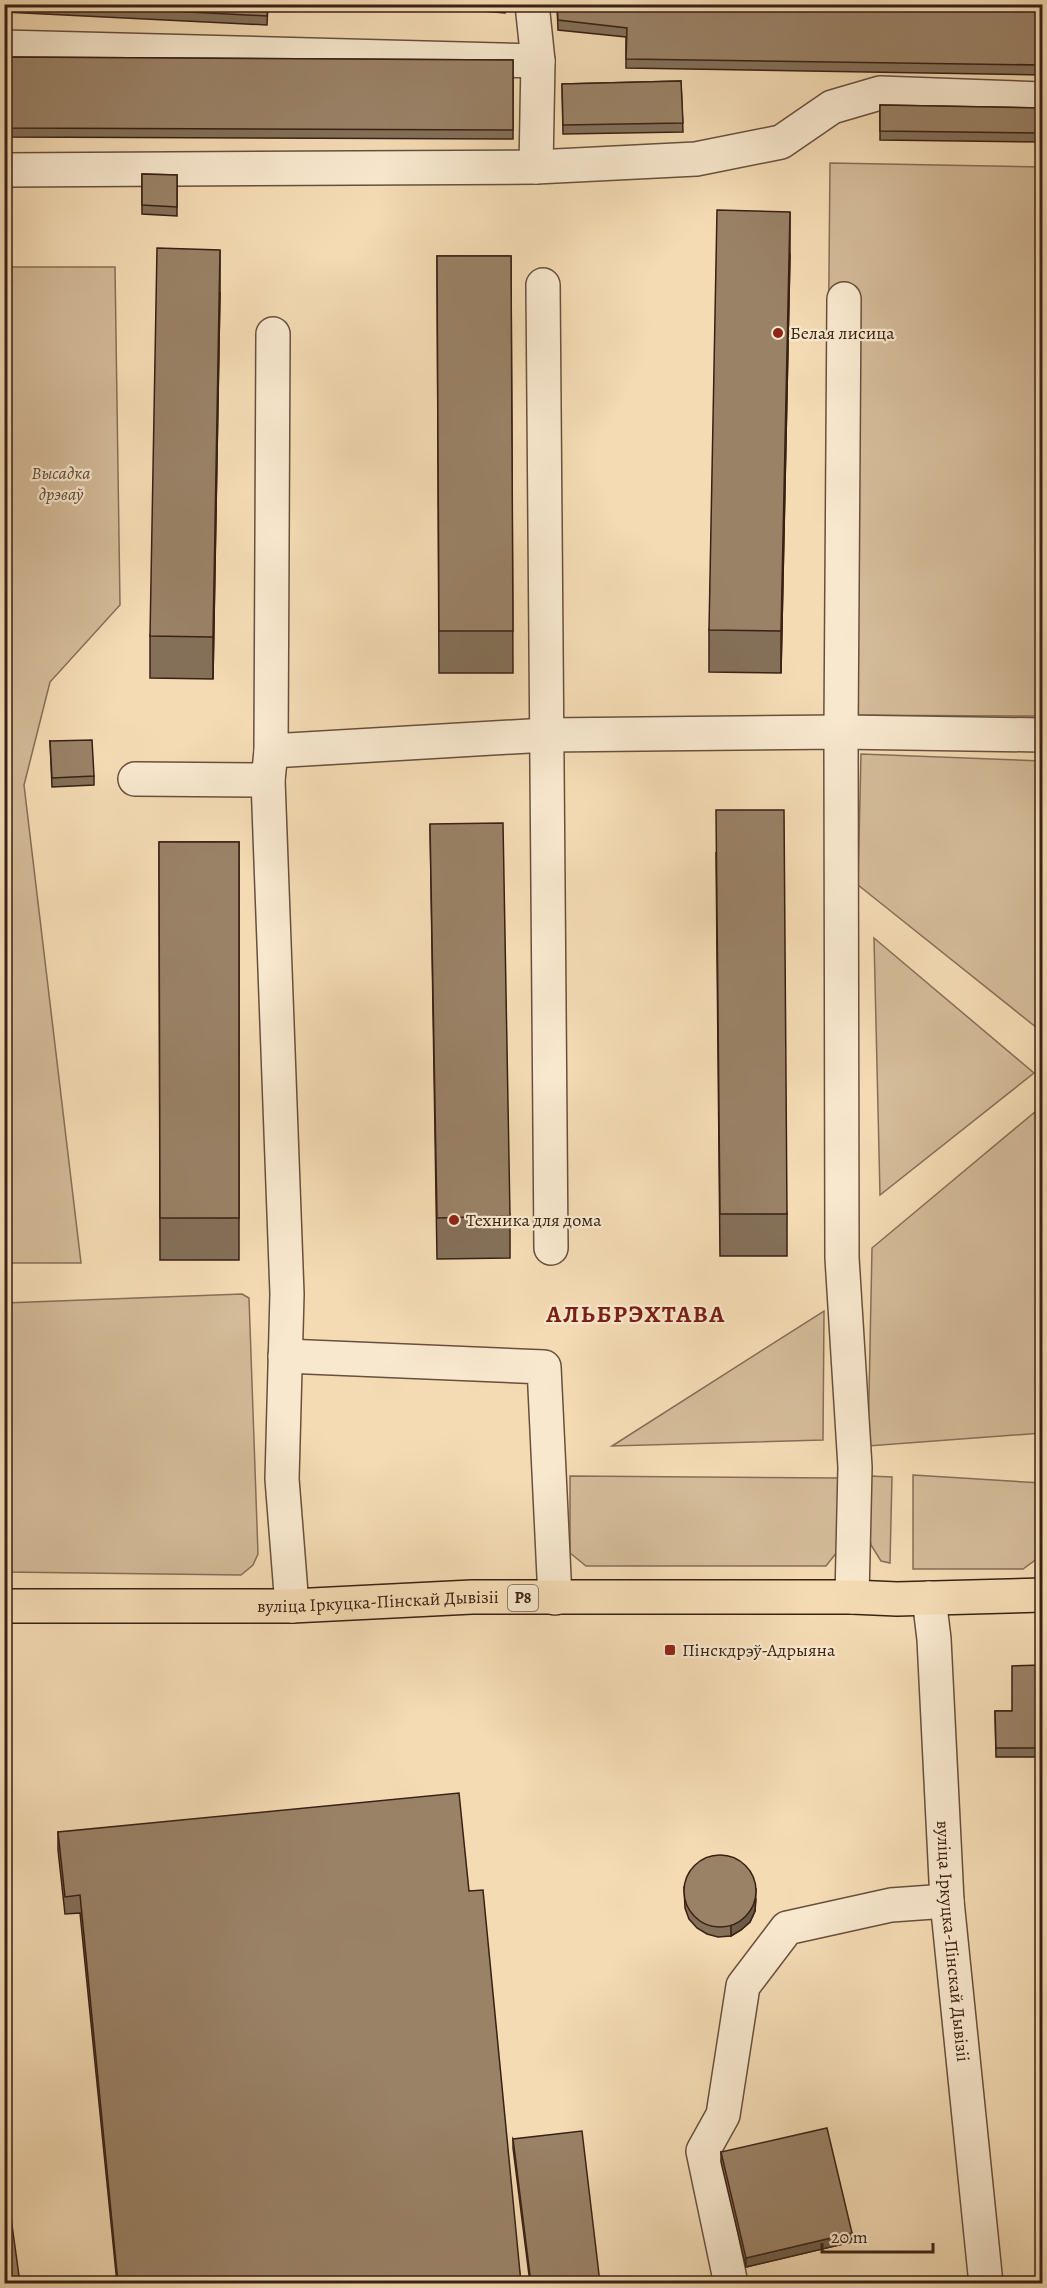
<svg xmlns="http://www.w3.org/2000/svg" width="1047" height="2288" viewBox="0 0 1047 2288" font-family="Alegreya,serif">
	<rect width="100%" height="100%" fill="#f4dbb4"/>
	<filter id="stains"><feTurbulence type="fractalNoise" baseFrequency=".00333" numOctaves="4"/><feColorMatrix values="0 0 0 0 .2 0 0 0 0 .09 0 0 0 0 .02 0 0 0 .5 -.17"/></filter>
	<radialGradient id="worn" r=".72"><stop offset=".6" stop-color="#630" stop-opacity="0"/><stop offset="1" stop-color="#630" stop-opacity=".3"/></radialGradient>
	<g fill="#d4bb99" stroke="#866e56" stroke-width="1.5">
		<polygon points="830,163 1042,167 1042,716 825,715"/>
		<polygon points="5,267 115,267 120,605 50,682 24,785 81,1263 5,1263"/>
		<polygon points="861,754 1042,761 1042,1032 858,885"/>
		<polygon points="874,938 1034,1073 880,1195"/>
		<polygon points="1042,1106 1042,1433 868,1446 872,1248"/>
		<polygon points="242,1294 249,1298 258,1554 253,1565 241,1575 5,1572 5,1303"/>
		<polygon points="824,1311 823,1440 612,1446"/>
		<polygon points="913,1475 1042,1483 1042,1555 1023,1569 913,1569"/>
		<polygon points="570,1476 840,1478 837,1552 826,1566 586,1566 570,1553"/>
		<polygon points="869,1476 892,1477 890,1563 881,1561 871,1545 868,1528"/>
	</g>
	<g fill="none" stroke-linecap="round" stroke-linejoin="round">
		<g stroke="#68503c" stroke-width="36">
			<g id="minor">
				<polyline points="532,4 538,61 536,167"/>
				<polyline points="4,47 538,61"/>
				<polyline points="4,170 536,167 696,159 781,142 832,107 880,93 1042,99"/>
				<polyline points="543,285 551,1248"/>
				<polyline points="844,299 841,732 842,1258 855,1467 852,1597"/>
				<polyline points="273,334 271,751 268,780 287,1294 282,1479 292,1606"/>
				<polyline points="271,751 546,735 841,732 1042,735"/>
				<polyline points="135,779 268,780"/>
				<polyline points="285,1356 544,1367 555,1598"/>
				<path id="s1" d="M929,1598l5,41 13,262 39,383"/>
				<polyline points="731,2284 703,2151 723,2115 743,1986 787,1928 891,1905 947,1901"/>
			</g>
		</g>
		<g stroke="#392114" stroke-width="36">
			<g id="major">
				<path id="s2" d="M4,1606h288l180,-9h380l45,2 145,-4"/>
			</g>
		</g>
		<use href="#minor" stroke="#f8e8ce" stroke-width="33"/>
		<use href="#major" stroke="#f4dbb4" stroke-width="33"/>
	</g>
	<g fill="#847059" stroke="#392114" stroke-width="1.5">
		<polygon points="4,4 268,4 267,25 4,12"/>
		<polygon points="400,4 506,4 505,13"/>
		<polygon points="557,4 1042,4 1042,75 626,68 626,37 558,30"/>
		<polygon points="4,57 513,60 513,139 4,137"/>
		<polygon points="681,81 683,132 563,134 562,84"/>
		<polygon points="880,105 1042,108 1042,142 880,140"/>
		<polygon points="142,174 177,175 177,216 142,214"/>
		<polygon points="790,254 781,673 709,672 709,630"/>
		<polygon points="437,256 511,256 513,673 439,673"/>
		<polygon points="220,292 213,679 150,678 150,636"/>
		<polygon points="50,741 94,776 94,785 52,787"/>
		<polygon points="430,824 510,1216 510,1258 437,1259"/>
		<polygon points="159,842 239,842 239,1260 160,1260"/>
		<polygon points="716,852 787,1214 787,1256 720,1256"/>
		<polygon points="1042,1665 1042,1757 996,1757 995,1711 1012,1711"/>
		<polygon points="58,1832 469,1891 521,2283 117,2283 80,1913 65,1914 58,1850"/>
		<polygon points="684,1887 756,1899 755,1911 750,1922 741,1930 731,1936 718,1937 707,1934 697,1928 689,1919 685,1908"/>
		<polygon points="513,2139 600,2283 530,2283 513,2148"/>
		<polygon points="721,2152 852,2242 746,2267 721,2162"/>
	</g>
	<g fill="#6c5b48" stroke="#392114" stroke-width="1.5">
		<polygon points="790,212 790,254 781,673 781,631"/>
		<polygon points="220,250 220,292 213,679 213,637"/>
		<polygon points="756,1890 755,1911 750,1922 741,1930 731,1936 731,1926"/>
		<polygon points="852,2233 852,2242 746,2267 746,2258"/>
	</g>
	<g fill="#9a8267" stroke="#392114" stroke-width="1.5">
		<polygon points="36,4 268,4 267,16"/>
		<polygon points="557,4 1042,4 1042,65 626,59 627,28 558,20"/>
		<polygon points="4,57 513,60 513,130 4,128"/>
		<polygon points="681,81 683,123 563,125 562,84"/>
		<polygon points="880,105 1042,108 1042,133 880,131"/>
		<polygon points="142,174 177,175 177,207 142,205"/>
		<polygon points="717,210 790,212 781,631 709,630"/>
		<polygon points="157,248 220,250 213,637 150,636"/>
		<polygon points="437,256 511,256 513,631 439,631"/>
		<polygon points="92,740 94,776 52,778 50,741"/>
		<polygon points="716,810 784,810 787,1214 720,1214"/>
		<polygon points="503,823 510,1216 437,1218 430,824"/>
		<polygon points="159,842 239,842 239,1218 160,1218"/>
		<polygon points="1042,1665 1042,1748 996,1748 995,1711 1012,1711 1012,1666"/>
		<polygon points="459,1793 469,1891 483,1890 521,2283 118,2283 80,1895 65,1897 58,1832"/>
		<circle cx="720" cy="1891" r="36"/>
		<polygon points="827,2128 852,2233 746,2258 721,2152"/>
		<polygon points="582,2131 600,2283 531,2283 513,2139"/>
		<polygon points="4,2167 20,2283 4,2283"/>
	</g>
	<g fill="#8f2418" stroke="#f8e8ce" stroke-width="2">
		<circle cx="778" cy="333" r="6"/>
		<circle cx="454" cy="1220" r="6"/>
		<rect x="664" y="1644" width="12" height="12" rx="3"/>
	</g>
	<g text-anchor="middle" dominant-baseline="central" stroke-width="4.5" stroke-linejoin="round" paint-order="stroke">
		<rect fill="#f8e8ce" stroke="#725d4c" stroke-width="1.5" x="508" y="1585" width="30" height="26" rx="4.5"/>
		<g font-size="16" font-weight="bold" fill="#392114">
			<text x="523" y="1598">Р8</text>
		</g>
		<g font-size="18" fill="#392114" stroke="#f8e8ce" text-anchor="start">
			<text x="790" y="333">Белая лисица</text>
			<text x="466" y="1220">Техника для дома</text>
			<text x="682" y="1650">Пінскдрэў-Адрыяна</text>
		</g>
		<g font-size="18" font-style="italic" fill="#604835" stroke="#f8e8ce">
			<text x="61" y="473">Высадка<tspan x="61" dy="21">дрэваў</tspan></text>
		</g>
		<g font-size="18" fill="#392114" stroke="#f8e8ce">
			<text stroke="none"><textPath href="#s2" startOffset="374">вуліца Іркуцка-Пінскай Дывізіі</textPath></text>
			<text stroke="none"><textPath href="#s1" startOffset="344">вуліца Іркуцка-Пінскай Дывізіі</textPath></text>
		</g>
		<g font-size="24" font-weight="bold" letter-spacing="1.5" fill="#7a1f14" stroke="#f8e8ce">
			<text x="636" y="1314">АЛЬБРЭХТАВА</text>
		</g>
	</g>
	<rect width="1047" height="2288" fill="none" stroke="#f4dbb4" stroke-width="24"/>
	<rect x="6" y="6" width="1035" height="2276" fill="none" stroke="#392114" stroke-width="3"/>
	<rect x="12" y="12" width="1023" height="2264" fill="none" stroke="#392114" stroke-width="1.5"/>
	<path d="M822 2243v9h111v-9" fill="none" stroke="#392114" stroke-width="3"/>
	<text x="831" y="2243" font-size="18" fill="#392114" stroke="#f8e8ce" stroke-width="4.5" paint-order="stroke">20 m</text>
	<rect width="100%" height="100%" filter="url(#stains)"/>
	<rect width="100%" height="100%" fill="url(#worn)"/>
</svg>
